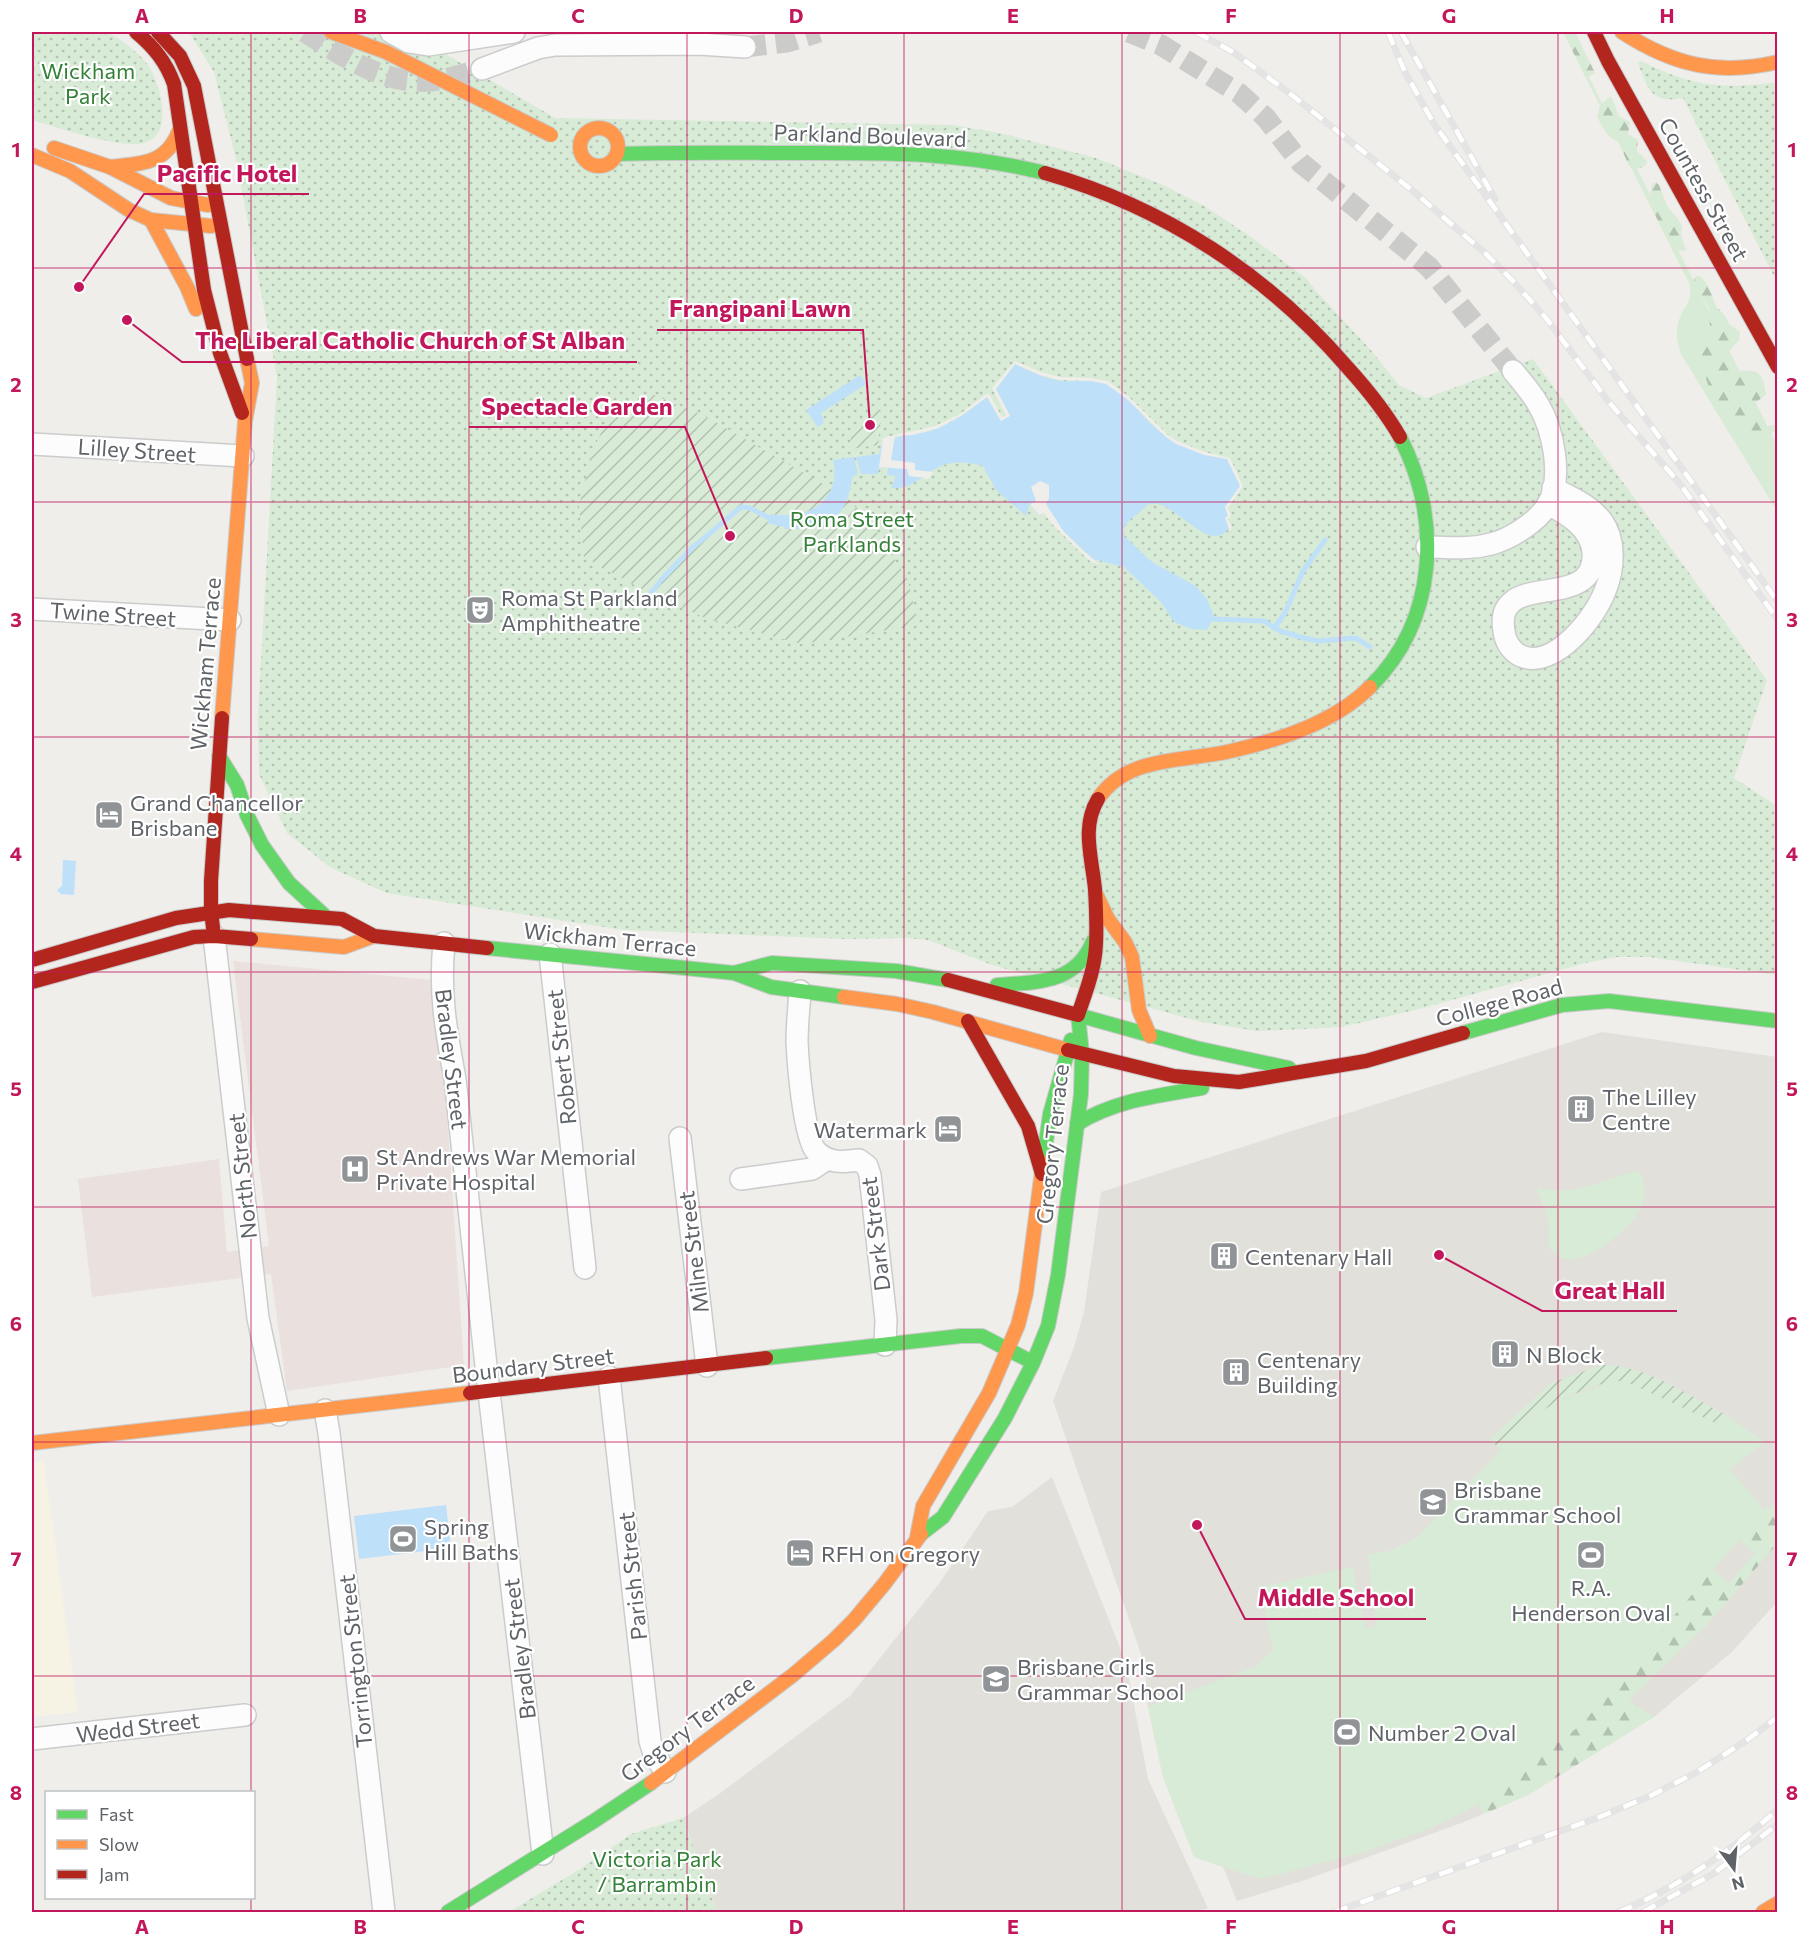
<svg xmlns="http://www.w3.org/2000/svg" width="1809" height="1944" viewBox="0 0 1809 1944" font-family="Commissioner,sans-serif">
	<defs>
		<pattern id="forest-firs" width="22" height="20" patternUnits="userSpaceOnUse" patternTransform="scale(1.5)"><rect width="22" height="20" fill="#d8ebd6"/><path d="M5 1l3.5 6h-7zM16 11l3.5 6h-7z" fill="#b2c2b1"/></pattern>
		<pattern id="park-dots" width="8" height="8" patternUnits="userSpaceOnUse" patternTransform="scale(1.5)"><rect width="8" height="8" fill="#d8ebd6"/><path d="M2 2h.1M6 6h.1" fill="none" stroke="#b2c2b1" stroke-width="1.8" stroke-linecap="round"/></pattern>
		<pattern id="garden-furrows" width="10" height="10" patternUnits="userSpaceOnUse" patternTransform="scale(1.5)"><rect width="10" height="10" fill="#d8ebd6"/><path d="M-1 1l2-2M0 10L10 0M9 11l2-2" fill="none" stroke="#b2c2b1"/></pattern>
	</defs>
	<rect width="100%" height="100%" fill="#efeeea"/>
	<polygon fill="#f7f3e4" points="44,1461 78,1712 32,1717 32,1462"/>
	<g fill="#e2e0da">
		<polygon points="1602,1032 1777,1057 1777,1602 1732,1652 1654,1717 1528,1795 1464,1822 1305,1880 1237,1901 1223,1867 1194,1857 1163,1777 1145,1693 1147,1671 1053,1401 1074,1347 1084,1312 1101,1192"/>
		<polygon points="1052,1477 1126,1663 1148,1779 1208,1908 1195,1912 717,1912 683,1818 719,1794 850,1696 941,1581 988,1511 1012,1507"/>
	</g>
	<polygon fill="#eae0de" points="233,961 432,980 447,1115 464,1365 287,1391 271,1274 92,1297 78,1179 219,1159 227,1252 269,1246"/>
	<g fill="#d8ebd6">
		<path d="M1583,65l37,75 14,23 143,282v66l-96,-157c-4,-12 -6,-22 -2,-34 5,-16 15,-18 10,-37l-109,-217z"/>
		<path d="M1637,1171l4,3c4,11 6,21 1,32 -9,22 -66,71 -89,47 -7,-7 -3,-19 -4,-27 -1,-13 -7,-24 -12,-35l1,-3c43,8 60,-8 99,-17z"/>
		<polygon points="1615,1380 1627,1382 1720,1425 1726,1415 1765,1442 1730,1469 1764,1510 1582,1724 1479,1804 1431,1828 1364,1852 1261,1879 1194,1857 1163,1777 1148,1707 1256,1666 1273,1650 1260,1587 1352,1567 1366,1629 1376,1625 1368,1554 1390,1551 1417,1537 1531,1419 1554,1403"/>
	</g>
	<g fill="url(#forest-firs)">
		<polygon points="1563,32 1575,32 1595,73 1586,78"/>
		<path d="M1611,96l8,20 11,6 -2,12 10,6 -1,11 10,10 -2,5 -5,2 -11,-2 -11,-25c-10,-2 -16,-15 -21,-24l3,-12z"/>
		<polygon points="1656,182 1659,185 1667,206 1678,219 1682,227 1681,236 1686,249 1684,251 1678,250 1674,252 1649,203 1652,184"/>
		<path d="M1696,276h4l8,9 8,21 10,11 3,7 11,8 -1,8 -10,11 4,18 3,3c22,-4 27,0 30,22 -3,4 -10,7 -11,10 -4,7 7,17 11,22l11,-1v6l-28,11 -6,-5 -3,-7 -8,-4 -6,-13 -12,-9 -9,-29 -14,-23 4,-9 15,-15 -1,-20 -16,-26z"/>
		<polygon points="1777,1503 1777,1544 1706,1626 1629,1700 1654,1717 1528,1795 1484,1814 1479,1804 1582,1724 1713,1570 1729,1583 1755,1553 1739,1540 1764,1510"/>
	</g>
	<g fill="url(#park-dots)">
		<path d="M32,32c18,-1 36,0 54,0 6,0 14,-2 19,0 12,3 36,23 43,33 12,18 26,67 -1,77 -24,9 -90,-15 -115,-22z"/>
		<polygon points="189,32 379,32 423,41 555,118 952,125 1000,133 1096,158 1165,186 1206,207 1251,237 1307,279 1316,291 1369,348 1399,385 1426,398 1533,359 1767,680 1734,778 1777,806 1777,975 1650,957 1617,957 1585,963 1423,1008 1342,1027 1257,1031 1202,1022 992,965 928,940 907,938 846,939 624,930 387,893 331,868 287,833 259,774 258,714 277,377 236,159 214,72"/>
		<path d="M1641,61c50,25 82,29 136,21v200l-94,-184c-32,6 -35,-9 -45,-35z"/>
		<polygon points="683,1818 717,1912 509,1912 580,1869 631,1834"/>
	</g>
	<g fill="url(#garden-furrows)">
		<polygon points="654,395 705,416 825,485 865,514 908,580 918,625 801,644 705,618 634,585 584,557 579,506 592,452 612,409"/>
		<polygon points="879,409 881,415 878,445 850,449 851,435"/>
		<path d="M1602,1365c45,0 85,30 124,50l-6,10 -93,-43c-20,-7 -80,23 -97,37 -10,10 -19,21 -28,31l-13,-10 62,-57z"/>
	</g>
	<g fill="#bfe0f9">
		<path d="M1015,364c15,7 30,15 47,17 15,1 32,-3 46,4 16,7 27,22 38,34 25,25 47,33 81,40l13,27 -15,21 3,9 -3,2 4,10c-20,29 -55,-30 -79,-24 -4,1 -8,6 -11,9 -8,5 -12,9 -16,17l2,7 27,25 44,24 11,13 7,17 -7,14 -16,-1 -17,-7 -13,-20 -37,-35 -31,-8 -49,-46 -5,2 -9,-11 -4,12 -30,-26 -13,-24c-15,-4 -32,-6 -46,2 -17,9 -26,22 -46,20l5,-12 -9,-1 1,-7 -9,-1 -1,7h-17l-5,-17 23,-3 3,-10c19,-11 34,-8 54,-15 19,-7 35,-20 51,-32l14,24 8,-6 -14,-26z"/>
		<polygon points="860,375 866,384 821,413 824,422 818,427 806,410"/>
		<path d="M854,457l4,18 -5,1c-5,25 -10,44 -37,53l-2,-5 -17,5h-12l-1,-2 -17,-4 4,-9c36,7 71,-13 62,-54z"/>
		<polygon points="63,860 76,861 74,895 61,894 57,890 62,886"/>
		<polygon points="446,1505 451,1548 359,1559 354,1516"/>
	</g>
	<g fill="#efeeea">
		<polygon points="1015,361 1041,372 1060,377 1091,378 1108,381 1129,397 1168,435 1177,441 1205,452 1230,458 1243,486 1228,508 1231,516 1228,519 1232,528 1230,531 1225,518 1228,516 1225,507 1240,486 1227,459 1204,455 1176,444 1166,437 1127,399 1106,384 1091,381 1060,380 1040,375 1015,364 996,389 1010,416 1001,421 987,397 961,416 936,429 913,435 895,436 891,460 915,463 915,470 933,472 930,477 925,480 925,478 909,476 907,469 879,467 883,439 886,437 935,426 960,414 986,394 990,395 1002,417 1006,415 992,388"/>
		<polygon points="1040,481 1049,485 1049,498 1046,504 1064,532 1081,549 1099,564 1091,562 1079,551 1051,523 1044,513 1039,515 1030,504 1036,501 1031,487"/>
	</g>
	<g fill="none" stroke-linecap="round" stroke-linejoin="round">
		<g stroke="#bfe0f9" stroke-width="5">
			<polyline points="661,580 691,549 741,507 750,508 775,521"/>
			<polyline points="645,600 659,583"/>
			<polyline points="1212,619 1264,621 1280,631 1304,638 1319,641 1356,638 1370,647"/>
			<polyline points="1274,628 1285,613 1303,571 1325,540"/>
		</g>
		<g stroke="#cbcbca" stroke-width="21" stroke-dasharray="21 10" stroke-linecap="butt">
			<path d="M305,32c39,25 78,53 127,49 17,-2 34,-8 50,-12"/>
			<polyline points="1129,32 1161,45 1240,94 1266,118 1301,163 1429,267 1513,371"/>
			<polyline points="745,47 787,42 819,32"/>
		</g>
		<g stroke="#cbcccc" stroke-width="24">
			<g id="street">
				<polyline points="391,32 409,42 428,45 514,32"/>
				<polyline points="482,69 538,48 555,45 699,44 745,47"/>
				<polyline points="32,444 243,456"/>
				<path d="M1548,504c19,10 43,24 45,48 4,49 -61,31 -81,50 -9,7 -10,18 -8,29 1,10 7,20 17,25 33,14 74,-38 84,-65 9,-21 11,-51 -3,-70 -12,-16 -32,-24 -49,-33"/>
				<path d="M1427,547c23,0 42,3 64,-3 12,-3 23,-9 33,-16 9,-6 17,-13 23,-22 17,-27 6,-77 -9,-102 -7,-12 -16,-22 -25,-33"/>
				<polyline points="32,609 230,620"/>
				<polyline points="214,936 258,1318 279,1415"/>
				<path d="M444,943c-5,50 2,87 11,136l32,296 56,479"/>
				<polyline points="550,954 585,1268"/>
				<path d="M800,991c-1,17 -3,34 -3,51 1,21 7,96 19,109 12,13 28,11 43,9l8,6 3,9 16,145 -1,25"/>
				<polyline points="680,1138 707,1366"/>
				<polyline points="741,1179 812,1169 827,1159"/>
				<polyline points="609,1377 650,1741 653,1751 665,1772"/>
				<polyline points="325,1410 329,1433 384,1912"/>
				<polyline points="32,1739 245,1715"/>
			</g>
		</g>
		<g stroke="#cacacb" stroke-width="16">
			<g id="fast">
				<path d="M617,154c63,-2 125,-1 188,-1 85,0 156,-1 240,20"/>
				<path d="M1370,687c68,-67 72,-168 30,-250"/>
				<polyline points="219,756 237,785 247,815 262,845 289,883 326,917"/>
				<polyline points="487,948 734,973 771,987 844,997"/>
				<polyline points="734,973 772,963 896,971 948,980"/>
				<path d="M997,985c40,-3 79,-1 96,-44"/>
				<polyline points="1078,1015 1196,1048 1289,1068"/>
				<polyline points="1463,1033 1562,1005 1609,1001 1778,1021"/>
				<path d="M1077,1124c38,-24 81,-28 125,-36"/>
				<polyline points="1043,1163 1050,1114 1071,1040"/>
				<polyline points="766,1358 961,1336 982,1336 1030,1361"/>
				<polyline points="921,1534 943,1517 1005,1418 1033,1363 1048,1326 1058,1275 1081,1094 1082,1053 1078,1015"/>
				<polyline points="448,1912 594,1821 651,1783"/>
			</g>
		</g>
		<g stroke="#cacacb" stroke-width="16">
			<g id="slow">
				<path d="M1622,32c51,33 96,44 156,30"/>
				<circle cx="599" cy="147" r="19"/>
				<polyline points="54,148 110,167 171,198 208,205"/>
				<polyline points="32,155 70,171 129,210 151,220 211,226"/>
				<path d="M110,167c31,-4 56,-2 69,-36"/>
				<polyline points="151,220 187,287 196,309"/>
				<polyline points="222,718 245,421 252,383 247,359"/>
				<path d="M1098,799c29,-44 87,-37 133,-48 48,-11 103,-28 139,-64"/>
				<polyline points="1096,894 1108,919 1125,942 1132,957 1139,1010 1150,1036"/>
				<polyline points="251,939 344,947 374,936"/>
				<polyline points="844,997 897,1004 933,1012 1068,1050"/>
				<polyline points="32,1443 470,1393"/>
				<polyline points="917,1537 923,1506 989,1393 1018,1325 1026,1293 1043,1163"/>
				<polyline points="651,1783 793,1675 834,1640 854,1620 885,1583 921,1534"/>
				<polyline points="1763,1912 1778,1903"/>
			</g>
		</g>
		<g stroke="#cacacb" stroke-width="16">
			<g id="jam">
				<path d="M136,32c18,15 30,30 38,52l30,206 16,63 22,60"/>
				<polyline points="158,32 180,56 194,86 247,359"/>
				<polyline points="1594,32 1608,61 1778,367"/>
				<path d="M1045,173c119,34 222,101 303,195 19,21 37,43 52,69"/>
				<polyline points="214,936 211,911 211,881 222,718"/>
				<polyline points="32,960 176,918 229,910 342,919 374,936 487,948"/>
				<path d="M948,980l130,35c8,-24 17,-46 18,-71 1,-18 0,-37 -1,-55 -3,-31 -14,-62 3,-90"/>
				<polyline points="32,982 194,937 214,936 251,939"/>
				<polyline points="968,1021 1028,1126 1042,1174"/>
				<polyline points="1068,1050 1174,1076 1239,1082 1366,1061 1463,1033"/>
				<polyline points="470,1393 766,1358"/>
			</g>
		</g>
		<use href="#street" stroke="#fdfcfc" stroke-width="21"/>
		<use href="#fast" stroke="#63d668" stroke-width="14"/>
		<use href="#slow" stroke="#ff974d" stroke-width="14"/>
		<use href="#jam" stroke="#b3261e" stroke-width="14"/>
		<g stroke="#e4e4e4" stroke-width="7">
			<g id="rail">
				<polyline points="1196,32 1233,52 1288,92 1413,191 1485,253 1512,280 1546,318 1608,401 1680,484 1778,620"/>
				<polyline points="1388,32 1405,72 1434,124 1778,602"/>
				<polyline points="1401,32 1495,199"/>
				<polyline points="1334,1912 1597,1818 1650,1796 1697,1772 1747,1740 1778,1717"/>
				<path d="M1619,1912c57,-24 113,-61 159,-103"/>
				<polyline points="1643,1912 1713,1874 1778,1824"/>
			</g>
		</g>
		<use href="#rail" stroke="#fff" stroke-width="4.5" stroke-dasharray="14" stroke-linecap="butt"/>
		<g stroke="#cacacb" stroke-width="16" stroke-linecap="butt">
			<polyline id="slow-bridge" points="331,32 386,52 551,135"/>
		</g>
		<use href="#slow-bridge" stroke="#ff974d" stroke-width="14"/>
	</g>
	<path fill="none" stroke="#c2185b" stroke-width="1.5" stroke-opacity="0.55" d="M251,32v1760M469,32v1880M687,32v1880M904,32v1880M1122,32v1880M1340,32v1880M1558,32v1880M32,268h1746M32,502h1746M32,737h1746M32,972h1746M32,1207h1746M32,1442h1746M32,1676h1746M251,1898v14"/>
	<defs>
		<g id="theatre-square" transform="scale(1.5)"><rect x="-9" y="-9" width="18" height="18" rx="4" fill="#919496" stroke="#fff"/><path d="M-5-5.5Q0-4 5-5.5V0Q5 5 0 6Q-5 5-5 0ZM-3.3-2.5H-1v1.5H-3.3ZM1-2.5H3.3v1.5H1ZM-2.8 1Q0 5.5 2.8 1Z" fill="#fff"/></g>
		<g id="hotel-square" transform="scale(1.5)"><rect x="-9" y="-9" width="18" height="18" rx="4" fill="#919496" stroke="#fff"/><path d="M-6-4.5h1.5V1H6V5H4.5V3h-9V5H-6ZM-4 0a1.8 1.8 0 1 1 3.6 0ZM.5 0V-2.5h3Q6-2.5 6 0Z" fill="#fff"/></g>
		<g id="building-square" transform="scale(1.5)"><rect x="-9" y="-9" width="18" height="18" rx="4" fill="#919496" stroke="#fff"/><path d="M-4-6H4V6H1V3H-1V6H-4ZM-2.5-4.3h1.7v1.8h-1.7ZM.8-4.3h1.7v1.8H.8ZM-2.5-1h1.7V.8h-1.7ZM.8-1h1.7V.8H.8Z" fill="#fff"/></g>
		<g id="hospital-square" transform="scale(1.5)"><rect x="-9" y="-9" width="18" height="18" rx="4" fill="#919496" stroke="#fff"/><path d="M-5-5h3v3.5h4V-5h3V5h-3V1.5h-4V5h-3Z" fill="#fff"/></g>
		<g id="school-square" transform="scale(1.5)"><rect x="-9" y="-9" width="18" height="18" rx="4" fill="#919496" stroke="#fff"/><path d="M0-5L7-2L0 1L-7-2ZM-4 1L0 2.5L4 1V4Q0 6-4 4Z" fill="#fff"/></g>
		<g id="stadium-square" transform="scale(1.5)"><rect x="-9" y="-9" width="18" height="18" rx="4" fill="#919496" stroke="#fff"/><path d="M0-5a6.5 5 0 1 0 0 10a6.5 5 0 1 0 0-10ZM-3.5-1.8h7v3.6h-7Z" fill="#fff"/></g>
	</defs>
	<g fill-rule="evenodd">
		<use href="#theatre-square" x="480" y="610"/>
		<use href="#hotel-square" x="109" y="815"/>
		<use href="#building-square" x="1581" y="1109"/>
		<use href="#hotel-square" x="948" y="1129"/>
		<use href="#hospital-square" x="355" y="1169"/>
		<use href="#building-square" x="1224" y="1256"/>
		<use href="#building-square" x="1505" y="1354"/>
		<use href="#building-square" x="1236" y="1372"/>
		<use href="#school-square" x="1433" y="1502"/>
		<use href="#stadium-square" x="403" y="1539"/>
		<use href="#hotel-square" x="800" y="1553"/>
		<use href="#stadium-square" x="1591" y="1555"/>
		<use href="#school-square" x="996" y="1679"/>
		<use href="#stadium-square" x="1347" y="1732"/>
	</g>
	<g text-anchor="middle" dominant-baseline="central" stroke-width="4.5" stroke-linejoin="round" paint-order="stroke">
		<g font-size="22" fill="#348238" stroke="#fff">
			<text x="88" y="70">Wickham<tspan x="88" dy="25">Park</tspan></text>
			<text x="852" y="518">Roma Street<tspan x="852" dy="25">Parklands</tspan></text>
			<text x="657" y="1858">Victoria Park<tspan x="657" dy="25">/ Barrambin</tspan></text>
		</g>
		<g font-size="22" fill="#5f6368" stroke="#fff">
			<text transform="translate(870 135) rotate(2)">Parkland Boulevard</text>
			<text transform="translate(1704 189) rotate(61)">Countess Street</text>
			<text transform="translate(137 450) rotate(4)">Lilley Street</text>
			<text transform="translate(113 614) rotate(4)">Twine Street</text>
			<text transform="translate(205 664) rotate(-85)">Wickham Terrace</text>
			<text transform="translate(610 939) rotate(6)">Wickham Terrace</text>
			<text transform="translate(1499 1002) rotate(-15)">College Road</text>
			<text transform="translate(561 1057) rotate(-96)">Robert Street</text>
			<text transform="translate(452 1059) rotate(83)">Bradley Street</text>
			<text transform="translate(1052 1144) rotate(-84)">Gregory Terrace</text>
			<text transform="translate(242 1176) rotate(-96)">North Street</text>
			<text transform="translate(875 1234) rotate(-97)">Dark Street</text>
			<text transform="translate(693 1252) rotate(-97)">Milne Street</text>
			<text transform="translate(533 1365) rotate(-7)">Boundary Street</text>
			<text transform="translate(632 1576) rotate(-96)">Parish Street</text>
			<text transform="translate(519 1649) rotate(-97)">Bradley Street</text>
			<text transform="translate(355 1661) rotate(-96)">Torrington Street</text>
			<text transform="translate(138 1727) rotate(-7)">Wedd Street</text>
			<text transform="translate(687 1728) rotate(-37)">Gregory Terrace</text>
		</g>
		<g font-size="22" fill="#5f6368" stroke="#fff" text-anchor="start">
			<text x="501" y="597">Roma St Parkland<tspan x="501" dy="25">Amphitheatre</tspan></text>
			<text x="130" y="802">Grand Chancellor<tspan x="130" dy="25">Brisbane</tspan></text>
			<text x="1602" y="1096">The Lilley<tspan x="1602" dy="25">Centre</tspan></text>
			<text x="927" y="1129" text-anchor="end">Watermark</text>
			<text x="376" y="1156">St Andrews War Memorial<tspan x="376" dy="25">Private Hospital</tspan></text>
			<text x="1245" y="1256">Centenary Hall</text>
			<text x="1526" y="1354">N Block</text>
			<text x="1257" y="1359">Centenary<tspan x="1257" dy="25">Building</tspan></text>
			<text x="1454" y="1489">Brisbane<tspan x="1454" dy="25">Grammar School</tspan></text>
			<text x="424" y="1526">Spring<tspan x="424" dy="25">Hill Baths</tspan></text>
			<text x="821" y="1553">RFH on Gregory</text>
			<text x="1591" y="1587" text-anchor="middle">R.A.<tspan x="1591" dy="25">Henderson Oval</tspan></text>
			<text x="1017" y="1666">Brisbane Girls<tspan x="1017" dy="25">Grammar School</tspan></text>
			<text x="1368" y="1732">Number 2 Oval</text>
		</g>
	</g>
	<path fill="none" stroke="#c2185b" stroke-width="2" d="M79 287L144 194H309M870 425L863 330H657M127 320L182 362H637M730 536L685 427H469M1439 1255L1542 1311H1677M1197 1525L1245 1619H1426"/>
	<g fill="#c2185b" stroke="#fff" stroke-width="2">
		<circle cx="79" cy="287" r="6"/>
		<circle cx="870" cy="425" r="6"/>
		<circle cx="127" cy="320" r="6"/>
		<circle cx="730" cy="536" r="6"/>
		<circle cx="1439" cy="1255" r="6"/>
		<circle cx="1197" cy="1525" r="6"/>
	</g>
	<g font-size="24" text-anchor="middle" font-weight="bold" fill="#c2185b" stroke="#fff" stroke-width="4.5" stroke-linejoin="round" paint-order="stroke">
		<text x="227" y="182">Pacific Hotel</text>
		<text x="760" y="317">Frangipani Lawn</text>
		<text x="410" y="349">The Liberal Catholic Church of St Alban</text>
		<text x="577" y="415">Spectacle Garden</text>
		<text x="1610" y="1299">Great Hall</text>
		<text x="1336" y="1606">Middle School</text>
	</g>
	<rect width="1809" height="1944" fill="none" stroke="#ffffff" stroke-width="66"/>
	<rect x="45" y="1791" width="210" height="108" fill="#ffffff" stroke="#bfc1c3" stroke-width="1.5"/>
	<rect x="57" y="1810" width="30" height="9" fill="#63d668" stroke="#bfc1c3" stroke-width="1.5"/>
	<text x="99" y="1821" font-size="18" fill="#5f6368">Fast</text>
	<rect x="57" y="1840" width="30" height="9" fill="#ff974d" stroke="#bfc1c3" stroke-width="1.5"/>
	<text x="99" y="1851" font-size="18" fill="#5f6368">Slow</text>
	<rect x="57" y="1870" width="30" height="9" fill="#b3261e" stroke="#bfc1c3" stroke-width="1.5"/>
	<text x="99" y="1881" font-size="18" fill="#5f6368">Jam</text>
	<g transform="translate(1734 1869) rotate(164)" stroke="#ffffff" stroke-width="4.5" paint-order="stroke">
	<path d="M0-4.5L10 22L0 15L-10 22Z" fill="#5f6368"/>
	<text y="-9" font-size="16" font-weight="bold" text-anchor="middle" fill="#5f6368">N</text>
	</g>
	<rect x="33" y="33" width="1743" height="1878" fill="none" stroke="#c2185b" stroke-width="2"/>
	<g font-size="20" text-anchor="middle" font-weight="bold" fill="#c2185b">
		<text x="142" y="23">A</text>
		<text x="360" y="23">B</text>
		<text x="578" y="23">C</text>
		<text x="796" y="23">D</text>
		<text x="1013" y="23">E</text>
		<text x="1231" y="23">F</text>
		<text x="1449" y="23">G</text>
		<text x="1667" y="23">H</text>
		<text x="16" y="157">1</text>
		<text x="1792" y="157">1</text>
		<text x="16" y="392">2</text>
		<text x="1792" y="392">2</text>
		<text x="16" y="627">3</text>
		<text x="1792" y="627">3</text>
		<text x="16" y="861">4</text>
		<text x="1792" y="861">4</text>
		<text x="16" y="1096">5</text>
		<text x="1792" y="1096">5</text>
		<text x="16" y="1331">6</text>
		<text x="1792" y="1331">6</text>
		<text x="16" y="1566">7</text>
		<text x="1792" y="1566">7</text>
		<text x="16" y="1800">8</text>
		<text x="1792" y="1800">8</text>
		<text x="142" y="1934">A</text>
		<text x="360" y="1934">B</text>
		<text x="578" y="1934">C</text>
		<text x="796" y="1934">D</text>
		<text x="1013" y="1934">E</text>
		<text x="1231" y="1934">F</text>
		<text x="1449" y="1934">G</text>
		<text x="1667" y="1934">H</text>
	</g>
</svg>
